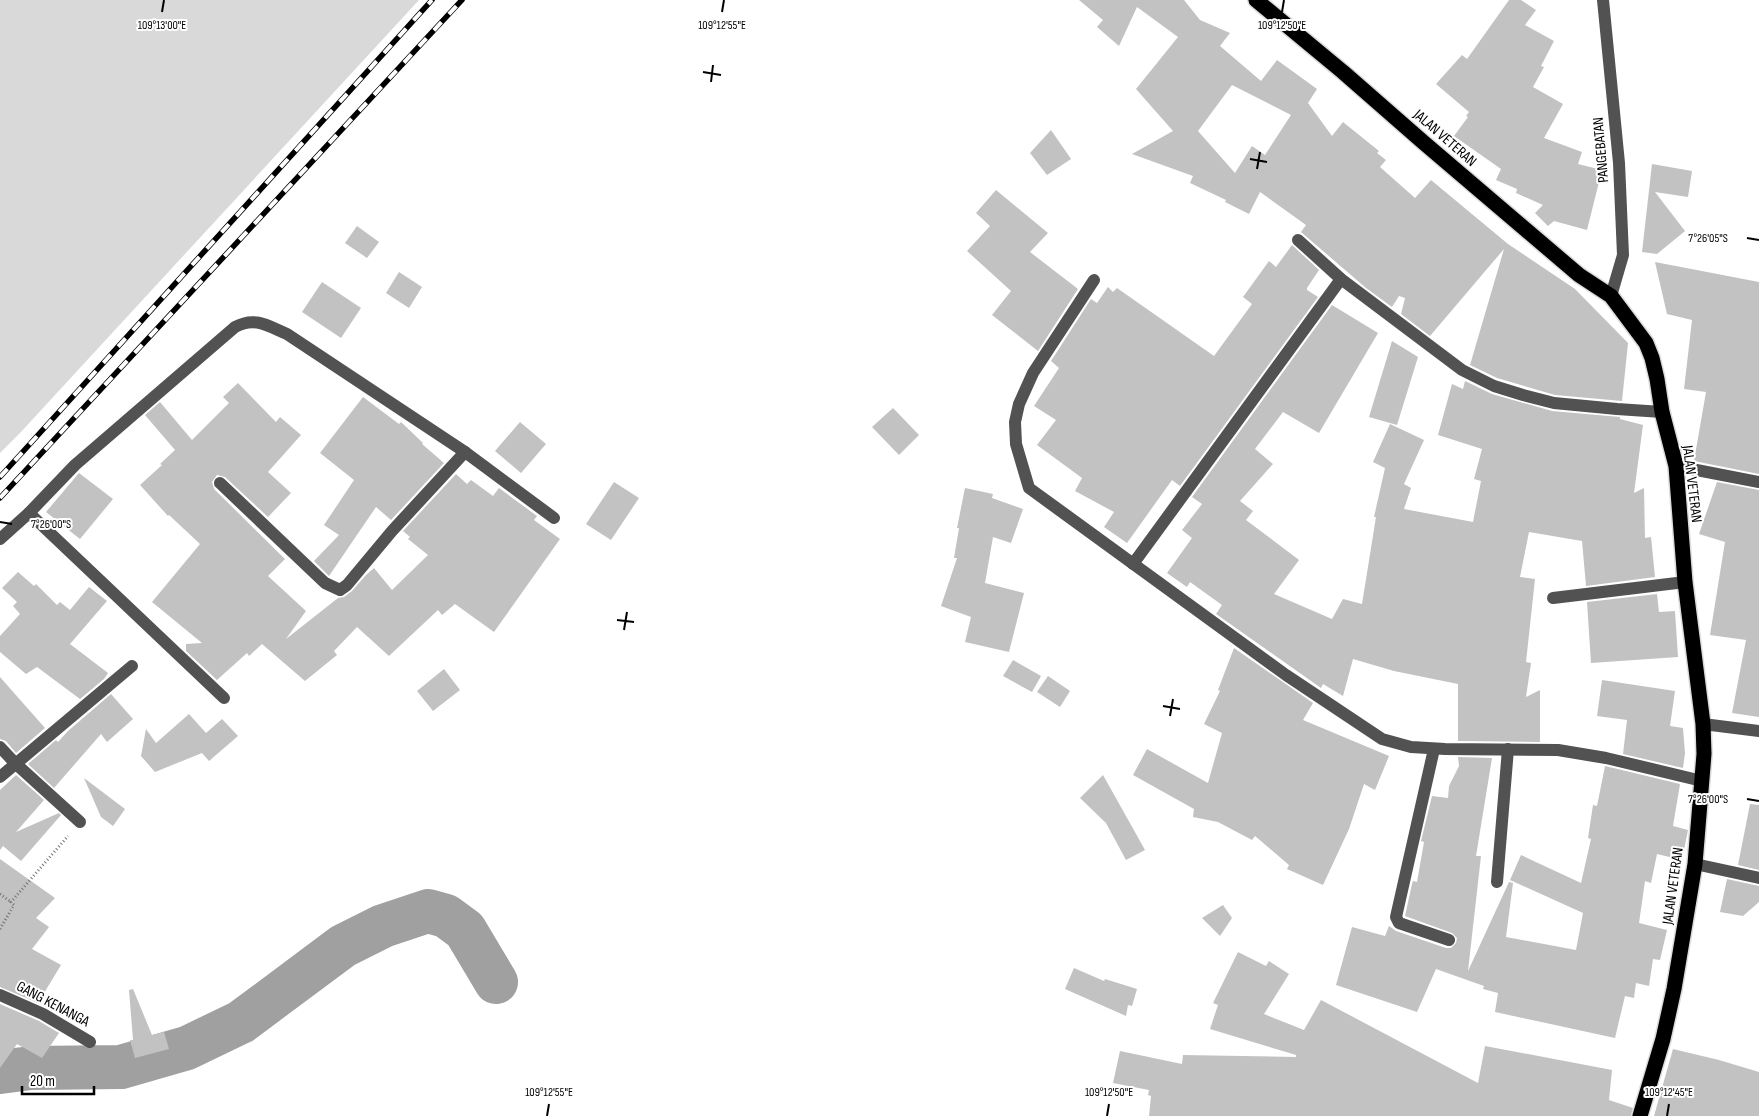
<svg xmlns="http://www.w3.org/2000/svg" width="1759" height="1116" viewBox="0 0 1759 1116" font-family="'Sofia Sans Condensed',sans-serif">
	<rect width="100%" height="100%" fill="#fff"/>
	<polygon fill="#d9d9d9" points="0,0 419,0 20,433 0,453"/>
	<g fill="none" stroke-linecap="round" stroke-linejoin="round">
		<polyline stroke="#a0a0a0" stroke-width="44" points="0,1072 31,1068 121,1067 187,1048 241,1022 343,946 383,926 428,911 446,916 465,930 496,982"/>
	</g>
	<g fill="#c2c2c2" fill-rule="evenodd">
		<path d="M1079,0h105l16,20 30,13 -10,13 41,35 16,-21 40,29 -9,14 24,33 11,-14 36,29 -2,2 9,7 -6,7 35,31 16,-18 77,64 67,45 53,54 -6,58 -67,-6 -58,-17 -27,-13 34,-116 -74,87 -29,-22 4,-16 -6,-2 -7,11 -26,-19 -65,-56 5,-7 -46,-33 -11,22 -24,-12 1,-2 -36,-17 3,-7 -61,-22 41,-23 -37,-42 42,-52 -41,-30 -18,39 -22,-19 6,-7zM1232,85l59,30 -26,40 -13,-9 -17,27 -37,-42z"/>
		<polygon points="1509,0 1521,0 1536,10 1525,25 1554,41 1541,66 1544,67 1533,87 1563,104 1544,138 1582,152 1578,164 1602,170 1587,230 1554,221 1548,226 1535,213 1543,205 1516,193 1517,189 1496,180 1501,169 1454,136 1468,117 1466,116 1469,112 1436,84 1462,55 1467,59"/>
		<polygon points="1051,130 1071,159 1047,175 1030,153"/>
		<polygon points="1652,164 1692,171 1688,197 1655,192 1685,231 1657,254 1642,252"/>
		<polygon points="996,190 1048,233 1030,252 1078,289 1038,351 992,315 1011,291 967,251 990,226 976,213"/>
		<polygon points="357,226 379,242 367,258 345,243"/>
		<polygon points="1292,245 1319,270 1307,288 1307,290 1318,297 1180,486 1172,480 1127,543 1104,527 1114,512 1075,491 1082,478 1037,445 1056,420 1034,406 1059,368 1051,361 1091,299 1097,303 1108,287 1113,292 1117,288 1214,356 1252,304 1243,297 1269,261 1276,267"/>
		<polygon points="1655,262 1759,282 1759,474 1694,461 1706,392 1684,389 1692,320 1667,314"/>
		<polygon points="399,272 422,287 409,308 386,293"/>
		<polygon points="322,282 361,308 341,338 302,312"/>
		<polygon points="1332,305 1378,333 1319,433 1283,412 1255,449 1273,464 1240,501 1253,511 1246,520 1299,560 1274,594 1332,619 1343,599 1362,604 1376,517 1374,517 1385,468 1373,462 1390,424 1424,440 1404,484 1411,488 1404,509 1473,522 1481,481 1474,479 1482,449 1438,435 1452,384 1463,389 1465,381 1492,394 1552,411 1620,417 1620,419 1643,425 1634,493 1644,488 1645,538 1651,537 1655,577 1586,586 1582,541 1529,532 1520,577 1535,579 1526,662 1531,663 1526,697 1540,690 1540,742 1458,741 1458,684 1394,671 1353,659 1343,696 1323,684 1321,688 1216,614 1222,605 1190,582 1187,587 1167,573 1192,538 1182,530 1202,504 1192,497"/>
		<polygon points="1392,341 1418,357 1397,425 1369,417"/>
		<polygon points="238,383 276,422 280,417 301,435 268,472 291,493 268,517 225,477 217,475 212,482 214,489 285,559 268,576 306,611 286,639 338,598 344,597 352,591 366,575 374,568 392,590 428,555 408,539 410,537 403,531 456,474 467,484 471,480 493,496 499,488 537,516 534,520 560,539 494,632 455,604 442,615 438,610 389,656 357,627 334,651 337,655 305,681 262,644 249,656 247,653 217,680 186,651 186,644 202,643 152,602 200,544 169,515 168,516 140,485 162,465 160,464 175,450 145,415 160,402 192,440 229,403 223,397"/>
		<polygon points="363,397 399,424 401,422 423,443 422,444 444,463 391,520 376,507 329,576 314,561 339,535 324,525 354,480 320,453"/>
		<polygon points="893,408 919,435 899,455 872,427"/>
		<polygon points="520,422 546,444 521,473 495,451"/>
		<polygon points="79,473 113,499 80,539 46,512"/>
		<polygon points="614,482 639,498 611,540 586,524"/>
		<polygon points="1717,482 1759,490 1759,717 1732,713 1746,640 1710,635 1725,542 1699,534"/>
		<polygon points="965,488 993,494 992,498 1023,509 1011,543 993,537 985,583 1024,593 1009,652 965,642 971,617 941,606 957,558 954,558 959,528 957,528"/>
		<polygon points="18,572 34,586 36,584 57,605 60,602 70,610 89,587 107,601 70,644 108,673 104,679 80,699 37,667 26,674 0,652 0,636 20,614 13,606 17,602 2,588"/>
		<polygon points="1657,594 1659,612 1675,611 1678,657 1591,663 1587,602"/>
		<polygon points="1234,648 1313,703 1303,720 1389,756 1375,790 1364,784 1349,829 1323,885 1287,869 1289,865 1255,836 1252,840 1218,822 1193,817 1194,809 1133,775 1147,749 1208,783 1222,733 1204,724 1220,691 1218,690"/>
		<polygon points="1013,660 1041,676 1032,692 1003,676"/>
		<polygon points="444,669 460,690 433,711 417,691"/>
		<polygon points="1048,676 1070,691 1060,707 1037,692"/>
		<polygon points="0,677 45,728 16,753 6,741 0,739"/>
		<polygon points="1602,680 1675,691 1670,726 1683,728 1685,753 1683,768 1623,754 1627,720 1597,716"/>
		<polygon points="111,694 133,719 107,742 101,734 54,788 28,764 56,740 58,742 68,731"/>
		<polygon points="189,714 206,733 222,719 238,736 209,761 202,753 155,772 141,756 146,729 156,743"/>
		<polygon points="1458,757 1492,758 1476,856 1481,856 1468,971 1509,882 1513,883 1506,937 1576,950 1583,913 1510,880 1521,855 1581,883 1591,839 1588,838 1593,805 1597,806 1605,766 1680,784 1673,826 1688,830 1682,860 1657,854 1651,883 1645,881 1639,923 1667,930 1660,960 1653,959 1649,986 1636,983 1634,998 1625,996 1615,1038 1495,1012 1498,993 1483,989 1484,986 1436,969 1417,1012 1336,985 1352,927 1385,936 1389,926 1396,931 1446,948 1451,948 1456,943 1457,938 1452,933 1405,916 1412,884 1413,881 1417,882 1424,842 1421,841 1432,796 1448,798 1449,786 1459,766"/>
		<polygon points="16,775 44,800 16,832 59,813 61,815 21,861 3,846 0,850 0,790"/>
		<polygon points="1103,775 1145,850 1126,860 1106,823 1080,798"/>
		<polygon points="84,778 125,809 113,826 101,817"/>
		<polygon points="1750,804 1759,805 1759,870 1738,865"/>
		<polygon points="0,859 55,898 36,918 49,927 32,949 61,965 38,1003 0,987"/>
		<polygon points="1727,879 1759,886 1759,902 1743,916 1720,912"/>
		<polygon points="1223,905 1232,918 1220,936 1202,918"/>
		<polygon points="1238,952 1266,966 1269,961 1289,974 1264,1014 1304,1030 1321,1000 1478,1083 1485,1046 1612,1070 1609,1100 1633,1108 1631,1116 1149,1116 1151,1096 1148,1095 1149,1090 1113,1083 1120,1051 1182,1064 1183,1055 1296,1057 1296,1055 1210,1029 1218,1005 1213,1003"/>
		<polygon points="1074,968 1104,981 1105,979 1137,989 1132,1006 1128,1005 1126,1016 1065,989"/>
		<polygon points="133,989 152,1035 164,1032 169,1049 135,1058 130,1040 133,1040 129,990"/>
		<polygon points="0,1004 39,1021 59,1033 42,1058 17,1044 0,1068"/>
		<polygon points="1673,1049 1719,1060 1759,1072 1759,1116 1654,1116"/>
	</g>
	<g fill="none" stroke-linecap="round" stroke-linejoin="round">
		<g stroke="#dbdbdb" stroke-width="18">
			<polyline id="highway" points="1256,0 1343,72 1423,142 1579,275 1611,296 1646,343 1652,358 1657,379 1662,412 1676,466 1685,582 1703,724 1704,754 1695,864 1674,989 1663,1039 1640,1116"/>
		</g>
		<g stroke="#747474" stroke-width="3" stroke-dasharray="1 2.5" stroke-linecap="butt">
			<polyline points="0,894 11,902"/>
			<polyline points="0,929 14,905 11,902 68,836"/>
		</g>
		<g stroke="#525252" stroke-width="12">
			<polyline points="1603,0 1619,163 1623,255 1611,296"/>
			<polyline points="1298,240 1341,279 1462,370 1494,386 1523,395 1554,403 1617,409 1662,412"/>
			<polyline points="1094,280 1033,373 1019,404 1015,422 1016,444 1029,488 1286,675 1382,739 1411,747 1445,749 1558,750 1606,758 1702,781"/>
			<polyline points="1676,466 1759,482"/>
			<polyline points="220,483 325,583 340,590 347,585 392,531 465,452"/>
			<polyline points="29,513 224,698"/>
			<path d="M0,539l29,-26 46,-48 160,-138c20,-11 33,-1 52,7l178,118 89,66"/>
			<polyline points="1133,564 1341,279"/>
			<polyline points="1553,598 1685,582"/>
			<polyline points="1703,724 1759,731"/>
			<polyline points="0,747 15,763 80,822"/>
			<polyline points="1434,749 1396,917 1399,923 1449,940"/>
			<polyline points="0,777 132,666"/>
			<polyline points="1695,864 1759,878"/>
			<polyline points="1497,882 1508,749"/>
			<polyline points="0,995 43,1014 90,1042"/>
		</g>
		<use href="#highway" stroke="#000" stroke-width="15"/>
		<g stroke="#000" stroke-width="5.5">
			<g id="rail">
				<polyline points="0,477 432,0"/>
				<polyline points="0,498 462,0"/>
			</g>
		</g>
		<use href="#rail" stroke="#fff" stroke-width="4" stroke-dasharray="11" stroke-linecap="butt"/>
	</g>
	<path fill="none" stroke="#000" stroke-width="2" d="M162,12l2,-12M722,12l2,-12M1282,12l2,-12M703,72l18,3M711,82l2,-17M1250,159l17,3M1257,169l3,-17M1747,238l12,2M0,522l12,2M617,620l17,2M624,630l3,-18M1163,706l17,3M1170,716l3,-17M1747,799l12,2M547,1116l2,-12M1107,1116l2,-12M1667,1116l2,-12"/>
	<g text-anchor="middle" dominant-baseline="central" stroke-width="4" stroke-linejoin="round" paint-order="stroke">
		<g font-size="15" fill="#000" stroke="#fff">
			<text transform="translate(1445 138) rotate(41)">JALAN VETERAN</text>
			<text transform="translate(1601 150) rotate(-95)">PANGEBATAN</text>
			<text transform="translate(1692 484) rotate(83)">JALAN VETERAN</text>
			<text transform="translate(1673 886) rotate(-82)">JALAN VETERAN</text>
			<text transform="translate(53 1004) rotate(28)">GANG KENANGA</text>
		</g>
	</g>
	<g font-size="12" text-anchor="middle" fill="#000" stroke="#fff" stroke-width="4" stroke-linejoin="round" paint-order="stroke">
		<text x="162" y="29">109°13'00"E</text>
		<text x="722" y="29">109°12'55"E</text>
		<text x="1282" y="29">109°12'50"E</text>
		<text x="1708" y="242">7°26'05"S</text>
		<text x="51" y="528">7°26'00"S</text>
		<text x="1708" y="803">7°26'00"S</text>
		<text x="549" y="1096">109°12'55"E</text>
		<text x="1109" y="1096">109°12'50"E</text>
		<text x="1669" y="1096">109°12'45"E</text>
	</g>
	<path d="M22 1086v8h72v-8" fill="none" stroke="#000000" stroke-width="2.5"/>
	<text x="30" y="1086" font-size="15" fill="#000000" stroke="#ffffff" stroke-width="4" paint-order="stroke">20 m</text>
</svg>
